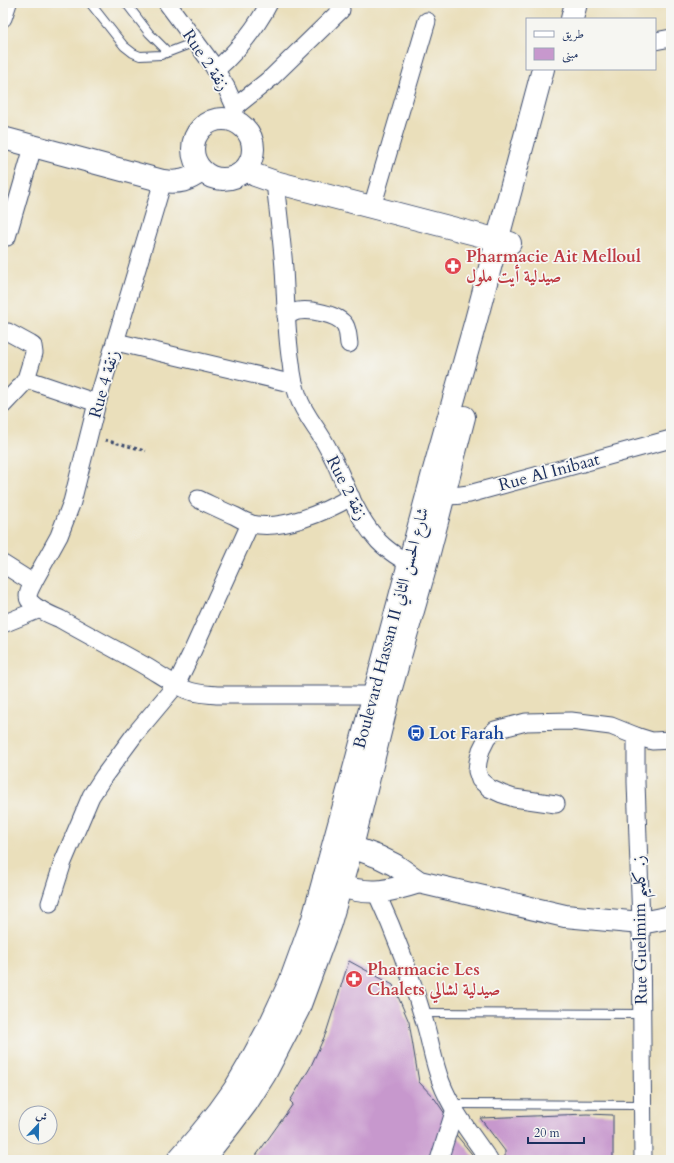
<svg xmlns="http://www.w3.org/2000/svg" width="674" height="1163" viewBox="0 0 674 1163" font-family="Cardo,Amiri,serif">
	<rect width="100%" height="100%" fill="#f6f6f2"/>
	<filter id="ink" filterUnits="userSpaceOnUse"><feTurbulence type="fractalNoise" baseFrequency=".025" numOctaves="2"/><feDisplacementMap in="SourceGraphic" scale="8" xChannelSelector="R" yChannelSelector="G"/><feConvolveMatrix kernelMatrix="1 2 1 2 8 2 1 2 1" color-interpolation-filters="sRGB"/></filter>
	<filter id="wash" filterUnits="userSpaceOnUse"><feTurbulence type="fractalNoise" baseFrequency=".012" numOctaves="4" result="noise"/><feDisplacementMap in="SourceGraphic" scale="16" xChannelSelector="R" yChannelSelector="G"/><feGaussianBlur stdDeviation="0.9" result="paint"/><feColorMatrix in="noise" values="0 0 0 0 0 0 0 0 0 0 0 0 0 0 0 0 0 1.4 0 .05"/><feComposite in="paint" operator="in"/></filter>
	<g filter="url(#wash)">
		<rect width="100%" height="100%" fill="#eadfbb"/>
		<g id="blocks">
			<g fill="#c798cd">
				<polygon points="349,961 393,985 409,1022 419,1082 435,1099 447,1117 433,1160 253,1160 293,1104 290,1101 310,1068 326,1033"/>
				<polygon points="587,1114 613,1115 613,1160 505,1160 505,1151 480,1118"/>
				<polygon points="453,1131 471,1153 477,1160 444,1160"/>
			</g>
		</g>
	</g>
	<g filter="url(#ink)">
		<use href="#blocks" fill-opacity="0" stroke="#3a496c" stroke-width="1"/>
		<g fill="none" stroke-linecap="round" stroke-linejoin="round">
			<g stroke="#3a496c" stroke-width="10">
				<g id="lane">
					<polyline points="90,3 124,46 133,53 140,56 161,55 195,42"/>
					<polyline points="126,3 149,33 168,52"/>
					<polyline points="421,1013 642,1014"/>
					<polyline points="452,1104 643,1105"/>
				</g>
			</g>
			<g stroke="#3a496c" stroke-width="19">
				<g id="street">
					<polyline points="167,3 210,61 226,87 235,107 235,121"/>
					<polyline points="3,18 8,3"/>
					<polyline points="655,41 671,38"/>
					<path d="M216,70c22,-20 40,-41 53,-67"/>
					<polyline points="235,107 271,78 341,10"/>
					<path d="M275,182c3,29 7,58 9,87 2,32 2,63 7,94 1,11 3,22 7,33 4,13 13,25 21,37 6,9 11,19 16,29 11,25 22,54 40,75 9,12 30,25 44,32"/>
					<polyline points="372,207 427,21"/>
					<polyline points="7,237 33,147"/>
					<path d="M286,316c4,-2 8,-4 12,-5 12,-2 40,3 47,14 3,5 3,12 4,19"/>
					<polyline points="116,342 294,384"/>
					<polyline points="26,379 97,403"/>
					<polyline points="3,405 21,386 26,379 34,353 33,346 30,344 8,332"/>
					<path d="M433,495c12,2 23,1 36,-1l202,-55"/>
					<path d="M198,499c13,6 25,12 37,17 5,3 11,6 17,8 30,7 73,-12 99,-27"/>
					<path d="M3,564l30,19c-2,5 -7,12 -4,17 5,8 22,15 31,19 28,16 57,31 85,47 14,8 27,18 42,24 10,4 20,4 30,5h168"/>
					<polyline points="33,583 59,536 72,502 97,403 163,181"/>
					<polyline points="3,624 40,609"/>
					<polyline points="556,804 514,798 502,794 489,788 480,780 477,771 478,762 481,750 487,738 495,730 526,722 571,721 611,726 636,736"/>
					<path d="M376,892c20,43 37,89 50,135 5,18 8,37 15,55 11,29 31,53 48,78"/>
					<polyline points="50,903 63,862 91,796 104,776 135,734 176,685 192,652 250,524"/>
					<polyline points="439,1160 455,1109"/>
					<polyline points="643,1160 641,923 636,782 636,736 652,741 671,740"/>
				</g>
			</g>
			<g stroke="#3a496c" stroke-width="24">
				<g id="secondary">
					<circle cx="223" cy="149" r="30"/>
					<path d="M3,138l160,43c16,2 25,0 38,-10"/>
					<polyline points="246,170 255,175 275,182 510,243"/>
					<polyline points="334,844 352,847 379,857 395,865 419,882 565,916 641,923 671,917"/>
					<path d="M324,878c6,3 12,6 17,8 29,10 50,5 78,-4"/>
				</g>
			</g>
			<g stroke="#3a496c" stroke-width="24">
				<g id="primary">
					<polyline points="572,19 576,3"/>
					<polyline points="178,1160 197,1138 219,1111 234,1090 248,1066 268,1029 290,982 313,919 353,773 432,477 476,320 543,69"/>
					<polyline points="200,1160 212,1148 231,1124 246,1104 265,1074 298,1010 330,923 352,847 389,695 424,572 464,417"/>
				</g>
			</g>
			<polyline stroke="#3a496c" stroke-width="2.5" stroke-dasharray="3 3" stroke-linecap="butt" points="105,440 146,451"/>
			<use href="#lane" stroke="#fff" stroke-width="8"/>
			<use href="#street" stroke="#fff" stroke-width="17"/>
			<use href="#secondary" stroke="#fff" stroke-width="22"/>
			<use href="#primary" stroke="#fff" stroke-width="22"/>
		</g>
	</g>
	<defs>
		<g id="pharmacy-disc" transform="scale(0.9)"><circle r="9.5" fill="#e0444e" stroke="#f6f6f2"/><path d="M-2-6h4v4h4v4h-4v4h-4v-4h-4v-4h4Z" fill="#fff"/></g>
		<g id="bus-disc" transform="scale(0.9)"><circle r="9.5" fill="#1a4fb4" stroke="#f6f6f2"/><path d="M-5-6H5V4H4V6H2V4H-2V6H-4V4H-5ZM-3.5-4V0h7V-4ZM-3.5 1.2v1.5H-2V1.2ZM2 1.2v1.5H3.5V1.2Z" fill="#fff"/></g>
	</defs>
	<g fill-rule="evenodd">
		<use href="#pharmacy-disc" x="453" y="266"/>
		<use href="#bus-disc" x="416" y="733"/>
		<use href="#pharmacy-disc" x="354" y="979"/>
	</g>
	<g text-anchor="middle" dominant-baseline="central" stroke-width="3.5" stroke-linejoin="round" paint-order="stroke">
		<g font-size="17" fill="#1b2f5e" stroke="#f6f6f2">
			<text transform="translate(206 60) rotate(56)">Rue 2 زنقة</text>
			<text transform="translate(104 384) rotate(-74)">Rue 4 زنقة</text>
			<text transform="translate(549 472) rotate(-15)">Rue Al Inibaat</text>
			<text transform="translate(347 488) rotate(63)">Rue 2 زنقة</text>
			<text transform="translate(391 628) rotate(-75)">Boulevard Hassan II شارع الحسن الثاني</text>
			<text transform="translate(640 930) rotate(-91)">Rue Guelmim ز. كلميم</text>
		</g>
		<g font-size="17" font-weight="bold" fill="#be3a42" stroke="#f6f6f2" text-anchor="start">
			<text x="466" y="256">Pharmacie Ait Melloul<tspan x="466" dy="20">صيدلية أيت ملول</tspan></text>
			<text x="367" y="969">Pharmacie Les<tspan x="367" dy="20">Chalets صيدلية لشالي</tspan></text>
		</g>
		<g font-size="17" font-weight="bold" fill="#164399" stroke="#f6f6f2" text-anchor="start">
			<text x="429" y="733">Lot Farah</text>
		</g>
	</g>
	<rect width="674" height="1163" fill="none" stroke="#f6f6f2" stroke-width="16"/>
	<rect x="526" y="18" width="130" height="52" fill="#f6f6f2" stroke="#9ea6b7"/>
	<rect x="534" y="31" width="20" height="6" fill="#ffffff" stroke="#9ea6b7"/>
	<text x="562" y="38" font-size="12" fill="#1b2f5e">طريق</text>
	<rect x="534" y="48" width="20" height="12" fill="#c798cd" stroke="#9ea6b7"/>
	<text x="562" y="58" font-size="12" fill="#1b2f5e">مبنى</text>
	<g transform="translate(38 1125) rotate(22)"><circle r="19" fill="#f6f6f2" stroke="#9ea6b7"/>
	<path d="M0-3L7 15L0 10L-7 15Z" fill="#1f6fb2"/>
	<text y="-6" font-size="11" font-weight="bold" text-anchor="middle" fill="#1b2f5e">ش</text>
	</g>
	<path d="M528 1137v6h56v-6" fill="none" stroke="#1b2f5e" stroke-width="2"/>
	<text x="534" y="1137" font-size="12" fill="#1b2f5e" stroke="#f6f6f2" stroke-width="3" paint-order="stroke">20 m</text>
</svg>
